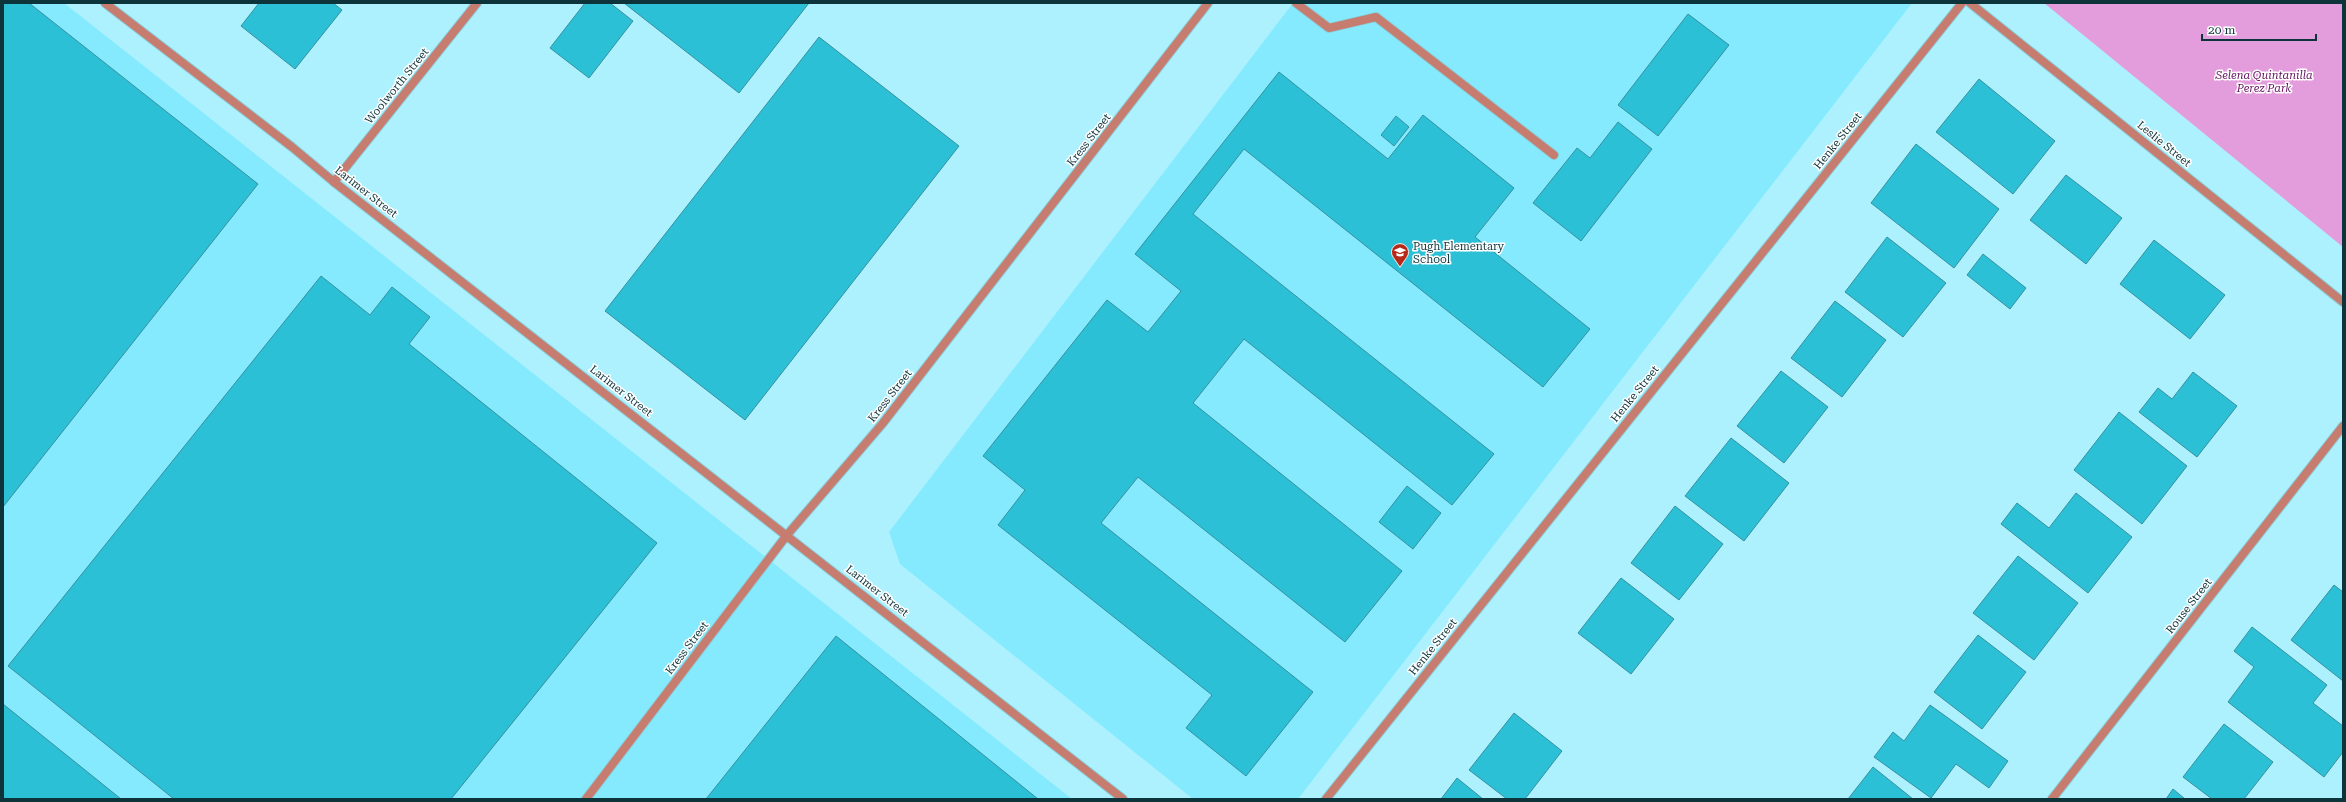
<svg xmlns="http://www.w3.org/2000/svg" width="2346" height="802" viewBox="0 0 2346 802" font-family="'Roboto Serif',serif">
	<rect width="100%" height="100%" fill="#adf1fe"/>
	<g fill="#85eafd">
		<polygon points="3,3 64,3 1072,799 3,799"/>
		<polygon points="1293,3 1912,3 1298,799 1193,799 900,564 889,532"/>
	</g>
	<polygon fill="#e49ddc" points="2044,3 2343,3 2343,247"/>
	<g fill="#2cc0d6" stroke="#3591a0">
		<polygon points="3,3 29,3 258,184 3,507"/>
		<polygon points="259,3 333,3 342,10 295,69 241,26"/>
		<polygon points="585,3 610,3 633,21 589,78 550,48"/>
		<polygon points="624,3 809,3 739,93"/>
		<polygon points="1688,14 1729,45 1658,136 1618,105"/>
		<polygon points="819,37 959,146 745,420 605,311"/>
		<polygon points="1279,72 1388,159 1423,115 1514,188 1475,237 1590,329 1543,387 1244,149 1193,214 1494,454 1452,505 1244,339 1193,403 1402,571 1345,642 1138,477 1101,523 1313,692 1246,776 1186,728 1212,695 998,525 1025,490 983,456 1107,300 1148,332 1181,291 1135,254"/>
		<polygon points="1979,79 2055,141 2013,194 1936,132"/>
		<polygon points="1396,116 1409,127 1394,146 1381,135"/>
		<polygon points="1618,122 1652,149 1581,241 1533,203 1577,148 1590,158"/>
		<polygon points="1916,144 1999,209 1954,268 1871,203"/>
		<polygon points="2066,175 2122,218 2086,264 2030,220"/>
		<polygon points="1887,237 1946,283 1903,337 1845,292"/>
		<polygon points="2154,240 2225,295 2190,339 2120,284"/>
		<polygon points="1983,254 2026,288 2010,309 1967,275"/>
		<polygon points="321,276 370,315 392,287 430,317 409,344 657,543 451,799 174,799 8,666"/>
		<polygon points="1835,301 1886,340 1842,397 1791,358"/>
		<polygon points="1781,371 1828,407 1784,463 1737,426"/>
		<polygon points="2193,372 2237,406 2197,457 2139,412 2158,388 2172,399"/>
		<polygon points="2119,412 2187,466 2142,524 2074,470"/>
		<polygon points="1731,438 1789,483 1744,541 1685,496"/>
		<polygon points="1407,486 1441,513 1413,549 1379,522"/>
		<polygon points="2076,493 2132,537 2088,593 2001,524 2017,503 2049,528"/>
		<polygon points="1675,506 1723,544 1679,600 1631,563"/>
		<polygon points="2018,556 2078,603 2034,660 1973,613"/>
		<polygon points="1621,578 1674,619 1631,674 1578,633"/>
		<polygon points="2334,585 2343,592 2343,681 2291,640"/>
		<polygon points="2252,627 2327,685 2313,703 2343,726 2343,752 2324,777 2228,702 2254,667 2234,651"/>
		<polygon points="1978,635 2026,672 1982,729 1934,692"/>
		<polygon points="836,636 1038,799 706,799"/>
		<polygon points="3,704 121,799 3,799"/>
		<polygon points="1930,705 2008,761 1989,788 1956,764 1931,798 1874,757 1893,732 1904,741"/>
		<polygon points="1514,713 1562,751 1525,799 1507,799 1469,770"/>
		<polygon points="2224,724 2273,762 2244,799 2212,799 2183,777"/>
		<polygon points="1873,767 1913,799 1848,799"/>
		<polygon points="1457,778 1483,799 1441,799"/>
		<polygon points="2173,789 2185,799 2166,799"/>
	</g>
	<g fill="none" stroke-linecap="round" stroke-linejoin="round">
		<g stroke="#8dcbd7" stroke-width="10">
			<polyline id="service" points="1296,3 1329,28 1376,17 1554,155"/>
		</g>
		<g stroke="#8dcbd7" stroke-width="10">
			<g id="minor">
				<polyline points="105,3 292,147 334,182 1123,799"/>
				<polyline points="1970,3 2343,302"/>
				<polyline points="334,182 477,3"/>
				<polyline points="1326,799 1962,3"/>
				<polyline points="2052,799 2343,426"/>
			</g>
		</g>
		<g stroke="#8dcbd7" stroke-width="10">
			<polyline id="tertiary" points="586,799 787,535 883,423 1208,3"/>
		</g>
		<use href="#service" stroke="#c67c6f" stroke-width="8"/>
		<use href="#minor" stroke="#c67c6f" stroke-width="8"/>
		<use href="#tertiary" stroke="#c67c6f" stroke-width="8"/>
	</g>
	<defs>
		<g id="school-pin" transform="scale(0.9)"><path d="M0 17L-7.5 6A9.5 9.5 0 1 1 7.5 6Z" fill="#b62918" stroke="#fff"/><path d="M0-5L7-2L0 1L-7-2ZM-4 1L0 2.5L4 1V4Q0 6-4 4Z" fill="#fff"/></g>
	</defs>
	<g fill-rule="evenodd">
		<use href="#school-pin" x="1400" y="252"/>
	</g>
	<g text-anchor="middle" dominant-baseline="central" stroke-width="3" stroke-linejoin="round" paint-order="stroke">
		<g font-size="11" font-style="italic" fill="#63125f" stroke="#fff">
			<text x="2264" y="75">Selena Quintanilla<tspan x="2264" dy="13">Perez Park</tspan></text>
		</g>
		<g font-size="11" fill="#0d343a" stroke="#fff">
			<text transform="translate(397 86) rotate(-51)">Woolworth Street</text>
			<text transform="translate(1089 140) rotate(-52)">Kress Street</text>
			<text transform="translate(1838 141) rotate(-51)">Henke Street</text>
			<text transform="translate(2164 144) rotate(39)">Leslie Street</text>
			<text transform="translate(366 192) rotate(38)">Larimer Street</text>
			<text transform="translate(621 391) rotate(38)">Larimer Street</text>
			<text transform="translate(1635 394) rotate(-51)">Henke Street</text>
			<text transform="translate(890 396) rotate(-52)">Kress Street</text>
			<text transform="translate(877 591) rotate(38)">Larimer Street</text>
			<text transform="translate(2189 606) rotate(-52)">Rouse Street</text>
			<text transform="translate(1433 647) rotate(-51)">Henke Street</text>
			<text transform="translate(687 648) rotate(-53)">Kress Street</text>
		</g>
		<g font-size="11" fill="#0d343a" stroke="#fff" text-anchor="start">
			<text x="1413" y="246">Pugh Elementary<tspan x="1413" dy="13">School</tspan></text>
		</g>
	</g>
	<rect width="2346" height="802" fill="none" stroke="#0d343a" stroke-width="8"/>
	<path d="M2202 34v6h114v-6" fill="none" stroke="#0d343a" stroke-width="2"/>
	<text x="2208" y="34" font-size="12" fill="#0d343a" stroke="#ffffff" stroke-width="3" paint-order="stroke">20 m</text>
</svg>
